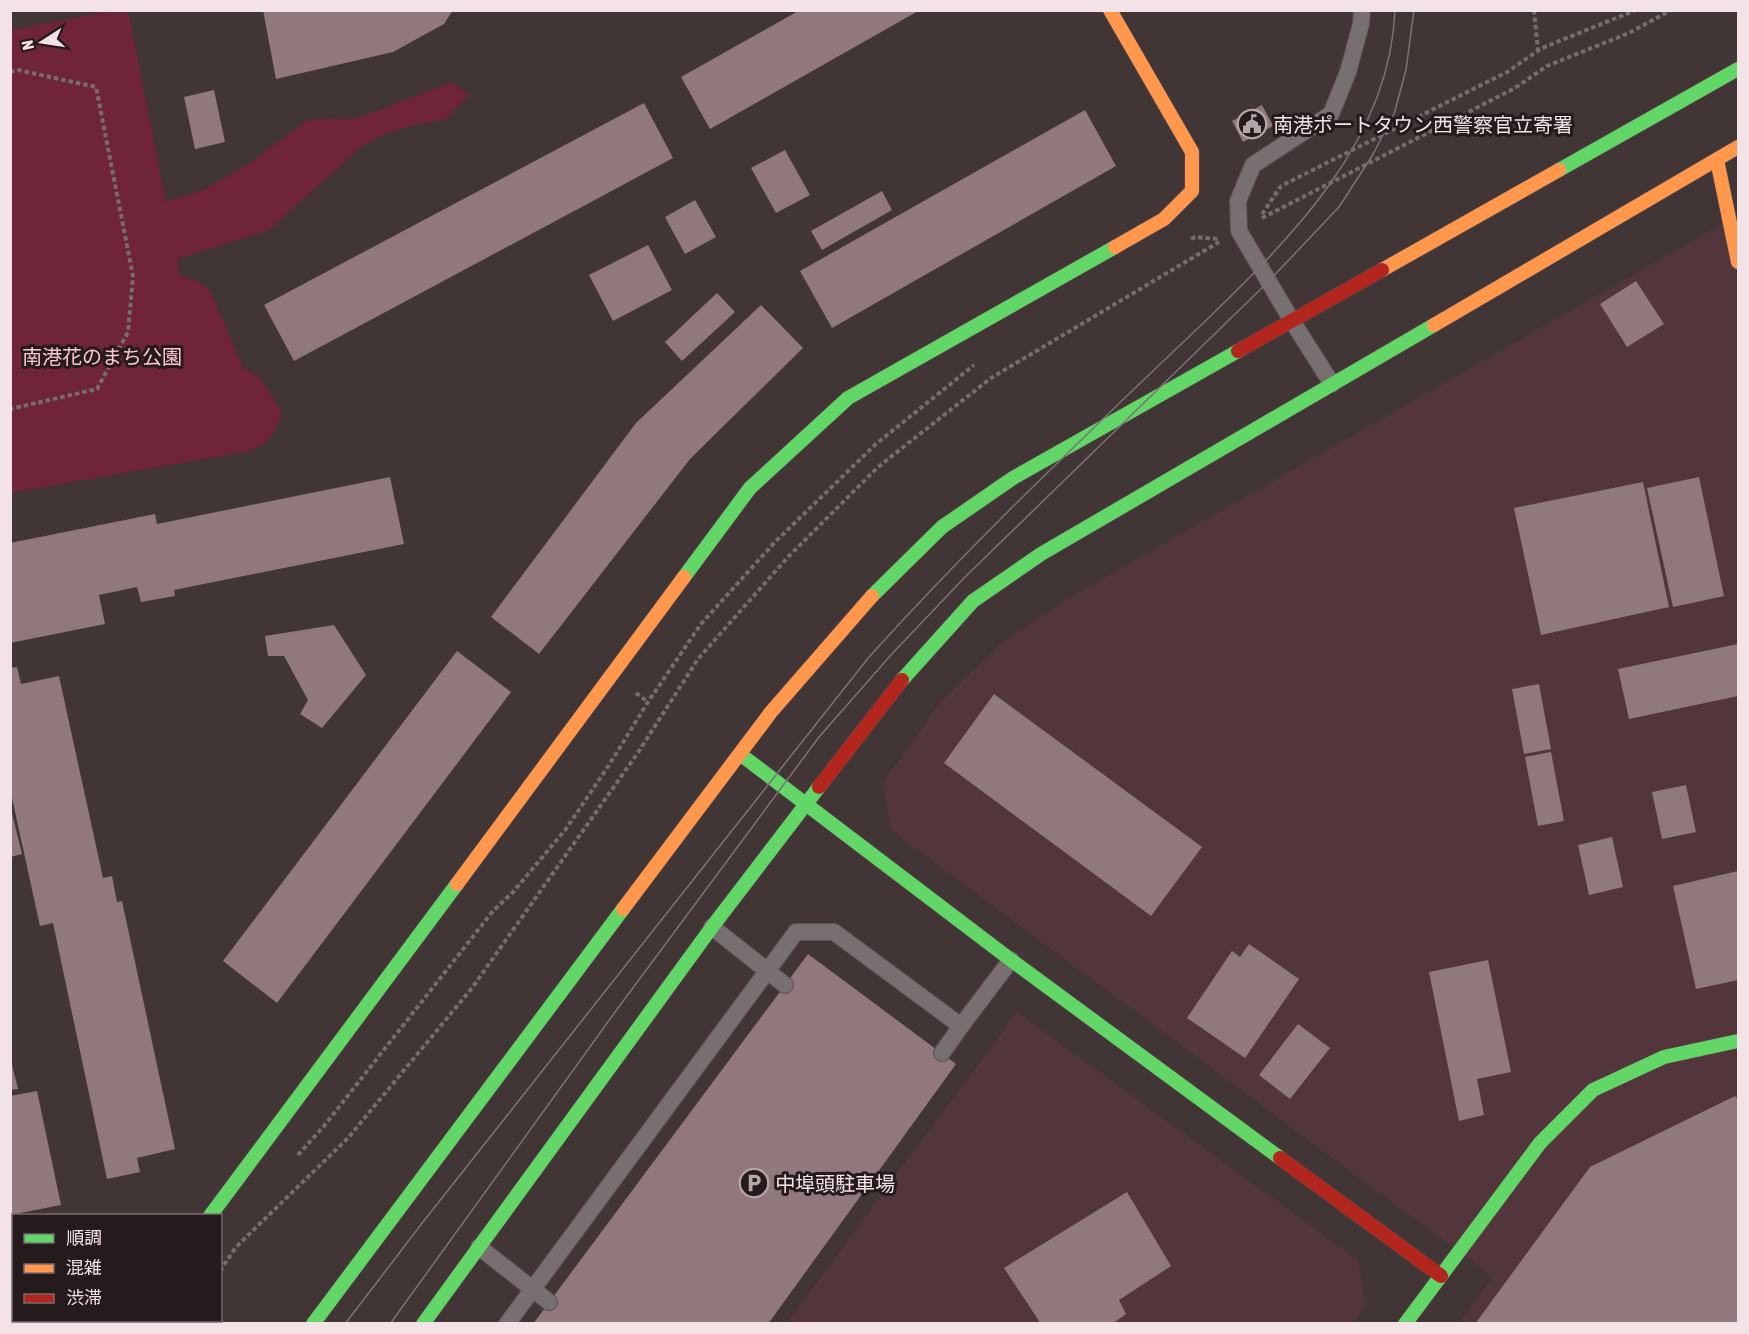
<svg xmlns="http://www.w3.org/2000/svg" width="1749" height="1334" viewBox="0 0 1749 1334" font-family="'Asap Condensed','Noto Sans JP',sans-serif">
	<rect width="100%" height="100%" fill="#413536"/>
	<g fill="#53363b">
		<polygon points="1738,215 1738,1323 1459,1323 1493,1277 891,830 883,783 941,701 1003,642 1071,597"/>
		<polygon points="1017,1012 1358,1260 1366,1305 1352,1324 786,1324"/>
	</g>
	<path fill="#6f2439" d="M112,11h16l38,191 37,-12 44,-25 61,-45 50,-2 94,-36 17,13 -23,24 -31,6 -34,10 -19,11 -93,84 -92,29 3,18h4l14,4 12,10 33,76 17,11 22,34c-7,22 -12,31 -33,39l-238,42v-463z"/>
	<g fill="#91787c">
		<polygon points="263,10 453,10 444,24 393,52 276,79"/>
		<polygon points="800,10 920,10 710,129 681,77"/>
		<polygon points="214,90 225,142 195,149 184,97"/>
		<polygon points="644,103 673,158 294,361 264,305"/>
		<polygon points="1262,105 1273,126 1243,142 1232,121"/>
		<polygon points="1085,110 1116,166 832,328 800,271"/>
		<polygon points="785,150 810,195 776,213 751,168"/>
		<polygon points="882,191 892,210 822,250 811,231"/>
		<polygon points="695,200 716,237 685,254 665,217"/>
		<polygon points="648,245 672,290 613,321 589,275"/>
		<polygon points="1636,281 1664,324 1627,347 1600,304"/>
		<polygon points="717,293 735,312 682,361 665,342"/>
		<polygon points="761,305 803,348 690,459 539,654 491,617 636,423"/>
		<polygon points="390,477 404,544 174,590 175,596 141,602 137,587 99,595 105,624 10,643 10,543 155,514 157,524"/>
		<polygon points="1699,477 1724,596 1673,607 1647,488"/>
		<polygon points="1643,482 1669,607 1541,635 1514,508"/>
		<polygon points="334,625 366,675 322,728 300,714 308,700 284,656 268,656 265,636"/>
		<polygon points="1738,644 1738,696 1629,719 1618,669"/>
		<polygon points="457,651 511,692 277,1003 223,961"/>
		<polygon points="17,667 21,684 59,676 103,878 112,876 117,902 122,901 175,1149 137,1158 140,1172 107,1179 53,923 40,926 10,789 10,668"/>
		<polygon points="1539,684 1551,749 1524,754 1512,689"/>
		<polygon points="994,694 1202,847 1151,916 944,763"/>
		<polygon points="1551,752 1564,821 1538,826 1525,757"/>
		<polygon points="1686,785 1696,832 1662,839 1652,792"/>
		<polygon points="10,805 22,854 10,857"/>
		<polygon points="1612,837 1623,887 1589,895 1578,845"/>
		<polygon points="1738,871 1738,980 1696,989 1673,886"/>
		<polygon points="1249,944 1299,979 1245,1058 1187,1018 1232,951 1240,957"/>
		<polygon points="808,954 956,1064 768,1324 533,1324"/>
		<polygon points="1488,960 1511,1072 1477,1079 1484,1115 1459,1121 1429,972"/>
		<polygon points="1298,1024 1330,1048 1290,1099 1259,1075"/>
		<polygon points="10,1057 18,1089 10,1090"/>
		<polygon points="37,1091 61,1205 10,1215 10,1096"/>
		<polygon points="1735,1096 1738,1099 1738,1324 1475,1324 1590,1167"/>
		<polygon points="1127,1192 1171,1266 1119,1300 1126,1314 1112,1324 1041,1324 1004,1268"/>
	</g>
	<g fill="none" stroke-linecap="round" stroke-linejoin="round">
		<g stroke="#5d5153" stroke-width="18">
			<g id="lane">
				<polyline points="1332,384 1292,321 1239,231 1238,201 1253,165 1331,114 1348,72 1361,24 1362,10"/>
				<polyline points="712,927 785,985"/>
				<polyline points="942,1053 961,1026"/>
				<polyline points="479,1247 549,1302"/>
				<polyline points="507,1324 796,932 834,932 961,1026 1011,960"/>
			</g>
		</g>
		<g stroke="#5d5153" stroke-width="15">
			<g id="fast">
				<polyline points="1559,170 1738,69"/>
				<polyline points="684,577 750,488 848,398 1115,247"/>
				<polyline points="872,596 942,527 1013,478 1238,351"/>
				<polyline points="902,680 973,601 1041,554 1434,325"/>
				<polyline points="740,754 1011,960 1280,1158"/>
				<polyline points="210,1216 457,884"/>
				<polyline points="130,1324 132,1320"/>
				<polyline points="313,1324 623,909"/>
				<polyline points="423,1324 712,927 819,787"/>
				<polyline points="1405,1324 1540,1143 1593,1090 1664,1057 1738,1041"/>
			</g>
		</g>
		<g stroke="#5d5153" stroke-width="15">
			<g id="slow">
				<polyline points="1110,10 1192,152 1192,191 1164,219 1115,247"/>
				<polyline points="1717,160 1738,262"/>
				<polyline points="1382,270 1559,170"/>
				<polyline points="1434,325 1738,147"/>
				<polyline points="457,884 684,577"/>
				<polyline points="623,909 771,712 872,596"/>
			</g>
		</g>
		<g stroke="#5d5153" stroke-width="15">
			<g id="jam">
				<polyline points="1238,351 1382,270"/>
				<polyline points="819,787 902,680"/>
				<polyline points="1280,1158 1441,1276"/>
			</g>
		</g>
		<g stroke="#776c6e" stroke-width="4" stroke-dasharray="4.5 3" stroke-linecap="butt">
			<polyline points="1534,10 1538,50"/>
			<polyline points="10,72 18,70 96,87 133,276 128,332 97,389 10,409"/>
			<polyline points="1262,214 1281,186 1507,72 1542,48 1636,10"/>
			<polyline points="1262,218 1515,88 1547,66 1629,33 1671,10"/>
			<polyline points="1191,239 1195,237 1218,239"/>
			<polyline points="636,693 648,702"/>
			<polyline points="298,1155 324,1126 493,911 513,892 566,829 609,765 648,702 701,624 775,542 876,444 974,365"/>
			<polyline points="220,1271 236,1247 348,1138 472,988 637,754 698,659 788,557 878,467 991,378 1219,242"/>
			<polyline points="10,1302 14,1304"/>
			<polyline points="35,1320 38,1324"/>
			<polyline points="187,1324 188,1320"/>
		</g>
		<use href="#lane" stroke="#786f70" stroke-width="16"/>
		<use href="#fast" stroke="#63d668" stroke-width="14"/>
		<use href="#slow" stroke="#ff974d" stroke-width="14"/>
		<use href="#jam" stroke="#b3261e" stroke-width="14"/>
		<g stroke="#7c7274" stroke-width="1.5">
			<path d="M345,1324l78,-102 446,-565c66,-73 135,-143 206,-211 40,-39 81,-78 121,-116 90,-87 194,-186 199,-320"/>
			<polyline points="390,1324 618,1008 819,737 890,656 965,577 1266,284 1339,207 1372,156 1394,114 1406,70 1414,10"/>
		</g>
	</g>
	<defs>
		<g id="civic-ring" transform="scale(1.5)"><circle r="9.5" fill="#261b1c" stroke="#b5a6a8" stroke-width="1.5"/><path d="M-.6-6.5H3V-4.5H.6V-3L4-1V1h2V6H-6V1h2V-1L-.6-3ZM-1.2 2.5V6h2.4V2.5Z" fill="#b5a6a8"/></g>
		<g id="parking-ring" transform="scale(1.5)"><circle r="9.5" fill="#261b1c" stroke="#b5a6a8" stroke-width="1.5"/><path d="M-3.5-5.5H1a3.5 3.5 0 0 1 0 7H-1V5.5H-3.5ZM-1-3.4V-.6H.8a1.4 1.4 0 0 0 0-2.8Z" fill="#b5a6a8"/></g>
	</defs>
	<g fill-rule="evenodd">
		<use href="#civic-ring" x="1252" y="124"/>
		<use href="#parking-ring" x="754" y="1183"/>
	</g>
	<g text-anchor="middle" dominant-baseline="central" stroke-width="6" stroke-linejoin="round" paint-order="stroke">
		<g font-size="20" fill="#f4e3e6" stroke="#261b1c" text-anchor="start">
			<text x="1273" y="124">南港ポートタウン西警察官立寄署</text>
			<text x="775" y="1183">中埠頭駐車場</text>
		</g>
		<g font-size="20" fill="#fbc7cf" stroke="#261b1c">
			<text x="102" y="356">南港花のまち公園</text>
		</g>
	</g>
	<rect width="1749" height="1334" fill="none" stroke="#f4e3e6" stroke-width="24"/>
	<rect x="12" y="1214" width="210" height="108" fill="#261b1c" stroke="#786b6d" stroke-width="1.5"/>
	<rect x="24" y="1234" width="30" height="9" fill="#63d668" stroke="#786b6d" stroke-width="1.5"/>
	<text x="66" y="1244" font-size="18" fill="#f4e3e6">順調</text>
	<rect x="24" y="1264" width="30" height="9" fill="#ff974d" stroke="#786b6d" stroke-width="1.5"/>
	<text x="66" y="1274" font-size="18" fill="#f4e3e6">混雑</text>
	<rect x="24" y="1294" width="30" height="9" fill="#b3261e" stroke="#786b6d" stroke-width="1.5"/>
	<text x="66" y="1304" font-size="18" fill="#f4e3e6">渋滞</text>
	<g transform="translate(42 42) rotate(258)" stroke="#261b1c" stroke-width="4.5" paint-order="stroke">
	<path d="M0-4.5L10 22L0 15L-10 22Z" fill="#f4e3e6"/>
	<text y="-9" font-size="16" font-weight="bold" text-anchor="middle" fill="#f4e3e6">N</text>
	</g>
</svg>
